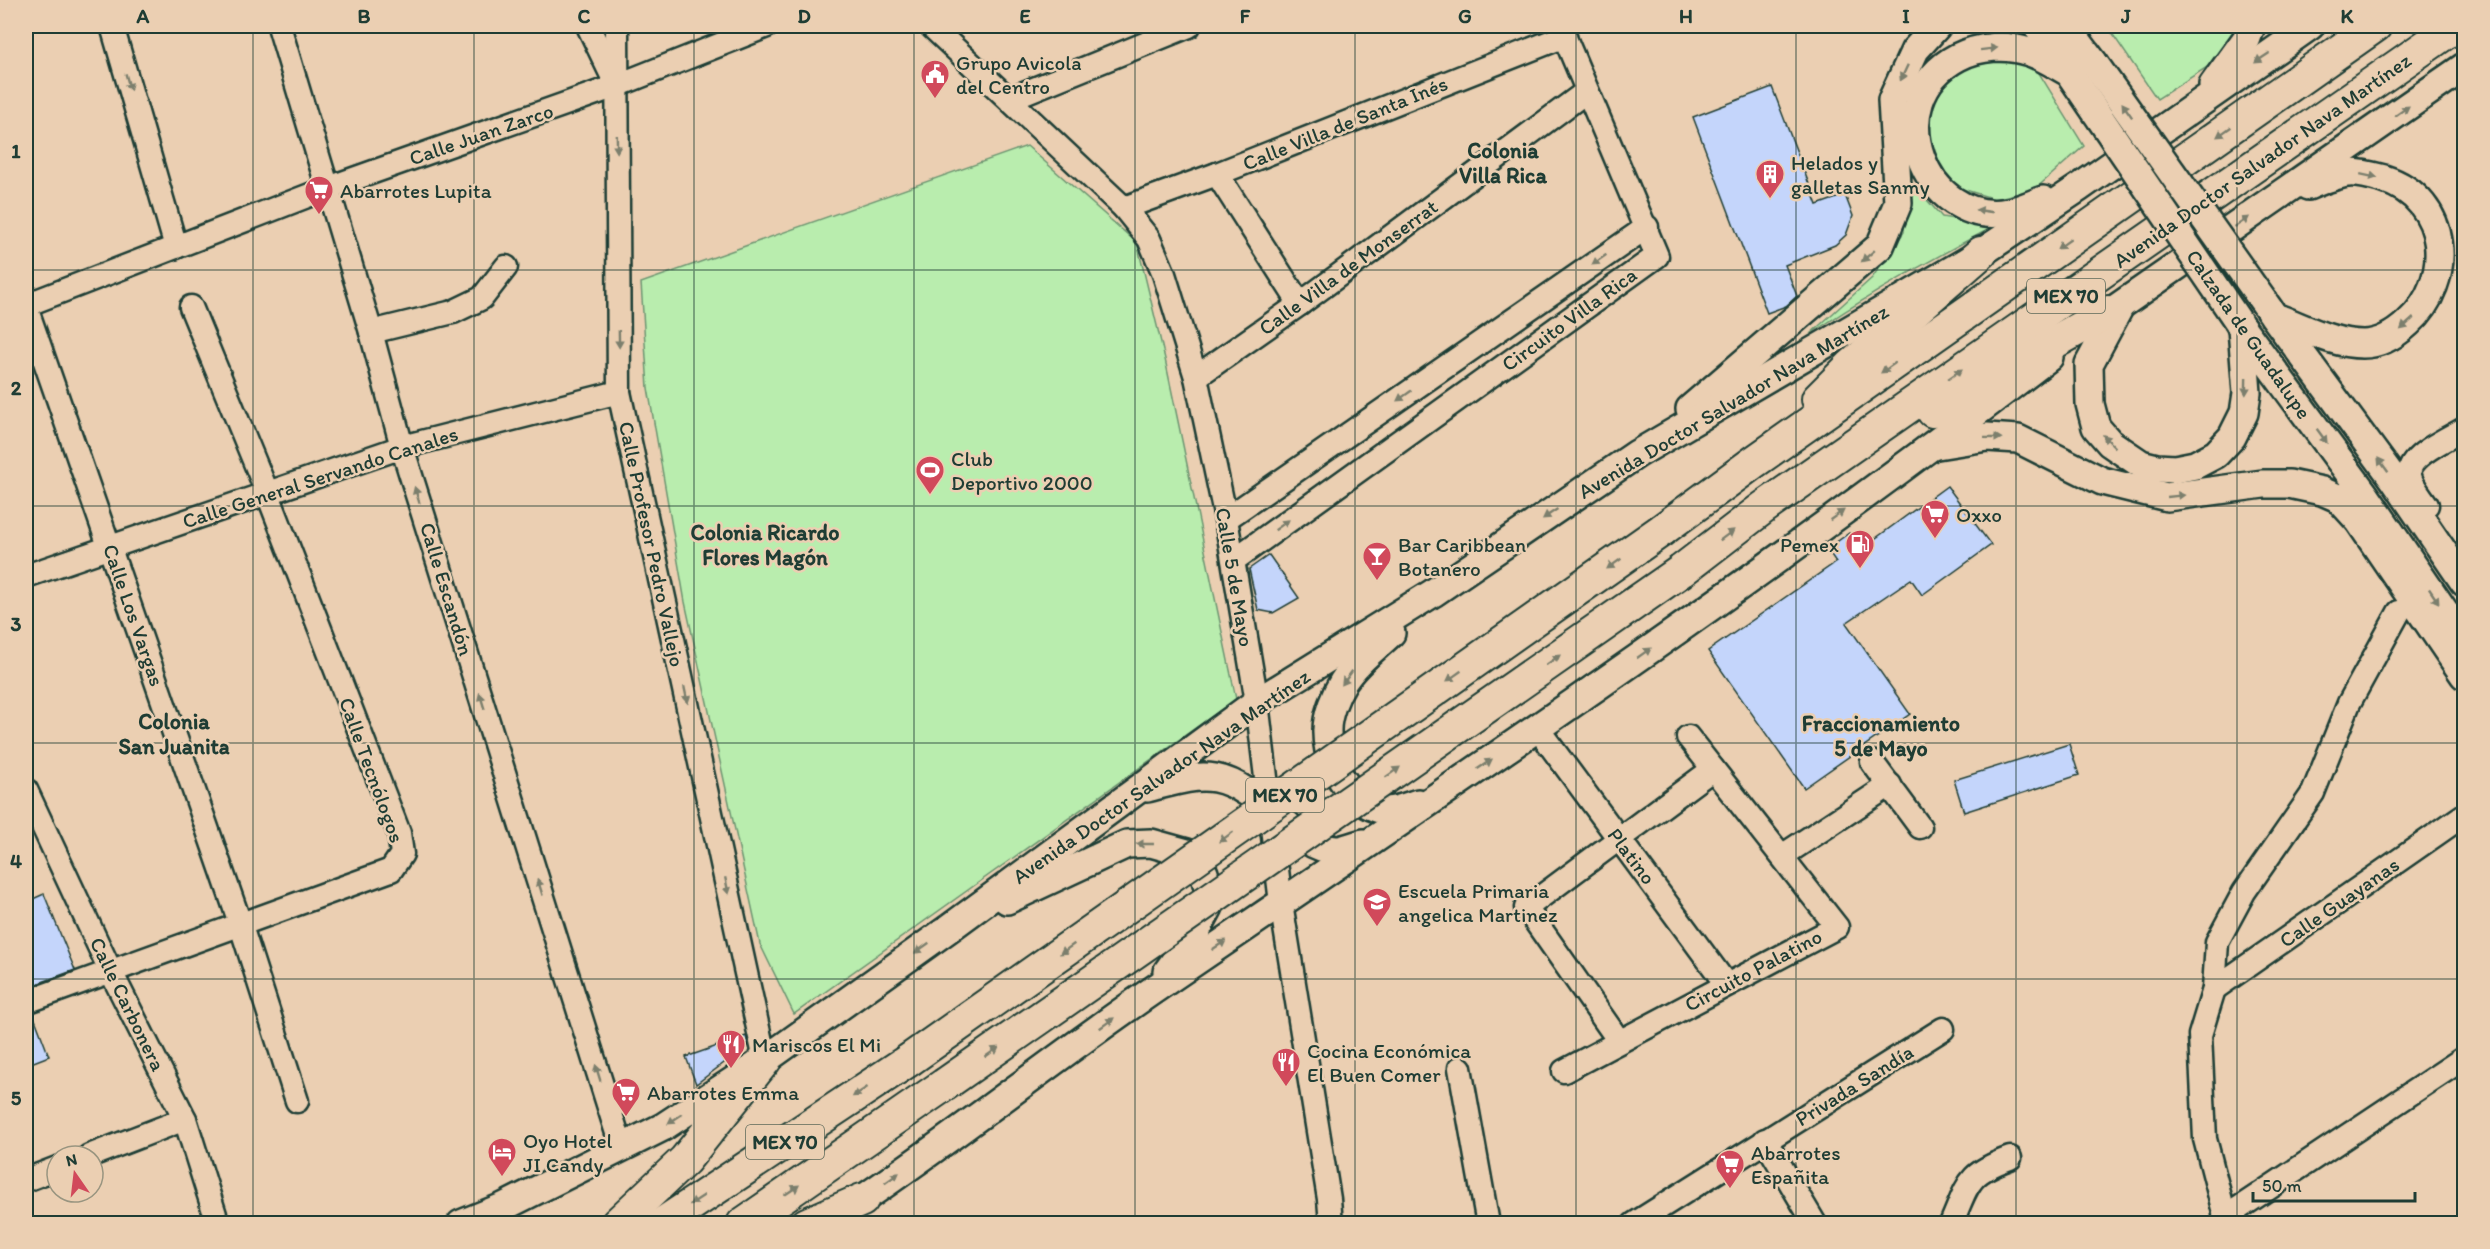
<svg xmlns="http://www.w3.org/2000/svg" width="2490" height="1249" viewBox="0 0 2490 1249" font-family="Itim,sans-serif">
	<rect width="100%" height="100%" fill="#ebcfb2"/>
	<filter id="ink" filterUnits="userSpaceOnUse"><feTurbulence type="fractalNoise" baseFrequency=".0167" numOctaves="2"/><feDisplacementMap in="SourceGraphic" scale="12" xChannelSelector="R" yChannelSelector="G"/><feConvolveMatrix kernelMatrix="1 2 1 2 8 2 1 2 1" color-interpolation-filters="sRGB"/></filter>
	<g filter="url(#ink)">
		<g fill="#b9edae" stroke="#6c9571" stroke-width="1.5">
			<polygon points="2107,26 2246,26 2234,50 2157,99"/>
			<polygon points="1995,54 2036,68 2084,146 2035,189 1995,199 1956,187 1929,155 1922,118 1938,84 1965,65"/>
			<polygon points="1027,146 1137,243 1165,359 1236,699 794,1014 760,944 685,602 648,388 641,283"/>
			<path d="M1906,176l36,41 53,9c-64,33 -125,68 -185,108l62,-56 32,-46z"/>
		</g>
		<g fill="#c4d5fb" stroke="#1f3d34" stroke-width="1.5">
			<polygon points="1772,87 1817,205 1845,195 1853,216 1846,235 1835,245 1785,265 1797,296 1786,306 1767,313 1693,117"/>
			<polygon points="1947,486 1991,545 1922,595 1911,579 1846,623 1910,714 1804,788 1708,651 1836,562 1827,549 1849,533 1861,549"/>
			<polygon points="1269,555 1299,598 1273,613 1258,610 1249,569"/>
			<polygon points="2069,744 2079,775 1964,812 1954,780"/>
			<polygon points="44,894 75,970 31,986 26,971 26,902"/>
			<polygon points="33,1014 49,1056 26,1065 26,1015"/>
			<polygon points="746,1036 748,1045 696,1084 686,1057"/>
		</g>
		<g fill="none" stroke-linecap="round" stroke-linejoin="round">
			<g stroke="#1f3d34" stroke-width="27">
				<g id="minor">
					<polyline points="112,26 176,247"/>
					<polyline points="279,26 371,332 402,447 622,1149"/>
					<polyline points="588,26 615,82"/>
					<polyline points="617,26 619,392 765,1060"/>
					<polyline points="931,26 1124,208 1149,239 1164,274 1196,377 1226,519 1257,702 1281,903 1329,1199 1331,1224"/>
					<polyline points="1009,99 1189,26"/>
					<polyline points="1217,174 1300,304"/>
					<polyline points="1124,208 1217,174 1565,36"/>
					<polyline points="26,305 328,188 616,86 767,26"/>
					<polyline points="26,307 240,923 297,1101"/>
					<polyline points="371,332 453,312 482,298 506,267"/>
					<polyline points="1196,377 1300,304 1587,91"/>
					<path d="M2427,505c-5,-8 -15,-19 -17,-29 -5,-19 39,-38 54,-47"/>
					<polyline points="1226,519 1647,227"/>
					<polyline points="1234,560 1657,256 1560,26"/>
					<polyline points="26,576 402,447 619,392"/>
					<polyline points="1538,729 1726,984"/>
					<polyline points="1872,762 1920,827"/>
					<polyline points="26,790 110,970 185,1119 218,1224"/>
					<polyline points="1782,856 1890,785"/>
					<polyline points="2214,989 2464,815"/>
					<polyline points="26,1002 391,870 402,854 399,833 267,492 191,307"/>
					<polyline points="1619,1041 1526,908 1713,769"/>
					<polyline points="1460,1068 1488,1224"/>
					<polyline points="1564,1071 1837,927 1688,737"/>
					<polyline points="1765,1140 1815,1224"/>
					<polyline points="89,1156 185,1119"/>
					<polyline points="26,1180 57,1168"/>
					<polyline points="2224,1218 2464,1058"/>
					<polyline points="1634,1224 1943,1029"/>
					<path d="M1951,1224c18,-41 15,-50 59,-66"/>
					<polyline points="2227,1224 2205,1139 2200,1035 2214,989 2217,942 2244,892 2313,793 2349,703 2399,612"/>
				</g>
			</g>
			<g stroke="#1f3d34" stroke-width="32">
				<g id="major">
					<polyline points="2037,26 2066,68"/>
					<polyline points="2066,26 2094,63"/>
					<polyline points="2213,85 2247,38 2251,26"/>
					<path d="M2043,200c-11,4 -23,10 -35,12 -84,16 -132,-112 -50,-155 22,-11 48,-13 71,-5 14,4 28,14 41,21"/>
					<polyline points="2118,310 2089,364 2090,404 2096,427 2110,443 2141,464 2157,468 2175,469 2195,465 2216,454 2232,437 2244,413 2247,393 2242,328"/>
					<polyline points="2273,315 2393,478 2464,582"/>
					<path d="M2275,317c28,10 57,27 88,27 17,0 32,-9 45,-21 47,-42 42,-123 -24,-144 -11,-3 -25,-7 -36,-6 -13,2 -28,8 -40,13"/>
					<polyline points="2092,325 2464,67"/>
					<polyline points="2240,325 2366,496 2464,640"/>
					<polyline points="1690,409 1880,246 1898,203 1892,100 1915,50 1937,26"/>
					<polyline points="1937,445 1987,437 2018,439 2102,481 2167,497 2263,484 2289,484 2322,491 2338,498 2359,521 2464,675"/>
					<path d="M1391,633c-16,15 -36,30 -48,49 -8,13 -16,33 -16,48 -1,33 22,72 56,80 9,3 25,-4 35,-7"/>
					<path d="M1147,788c21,-5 46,-14 68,-10 48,9 78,70 121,72 8,0 19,-5 27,-7"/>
					<polyline points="1007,900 1127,844 1151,843 1187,853 1199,863 1204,873 1208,887 1209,907 1194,935 1167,972"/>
					<path d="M845,1211c107,-71 207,-152 314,-225 300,-204 603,-407 890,-629"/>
					<polyline points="461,1224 503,1207 663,1127 765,1060 951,927 1257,702 1433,593 1637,454 1981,253 2080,187 2310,26"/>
				</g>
			</g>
			<g stroke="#1f3d34" stroke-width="36">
				<g id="highway">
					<polyline points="1818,399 1851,366 1981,253"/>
					<polyline points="1933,411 2108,312"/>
					<polyline points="1662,530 1754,462 2375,26"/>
					<polyline points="1681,571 1763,508 2455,26"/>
					<polyline points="617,1224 685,1160 765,1060"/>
					<polyline points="662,1224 909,1060"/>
					<polyline points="743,1224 944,1085"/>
					<polyline points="807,1224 862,1200"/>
				</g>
			</g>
			<use href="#minor" stroke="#ebcfb2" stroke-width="22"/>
			<use href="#major" stroke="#ebcfb2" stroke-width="27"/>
			<use href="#highway" stroke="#ebcfb2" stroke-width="32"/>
			<g stroke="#1f3d34" stroke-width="32" stroke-linecap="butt">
				<g id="major-bridge">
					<polyline points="2094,63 2271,312"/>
					<polyline points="2072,77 2238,321"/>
				</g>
			</g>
			<g stroke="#1f3d34" stroke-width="36" stroke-linecap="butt">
				<g id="highway-bridge">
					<polyline points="909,1060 1662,530"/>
					<polyline points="944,1085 1681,571"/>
				</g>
			</g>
			<use href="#major-bridge" stroke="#ebcfb2" stroke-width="27"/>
			<use href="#highway-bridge" stroke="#ebcfb2" stroke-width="32"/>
		</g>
		<defs><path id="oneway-solid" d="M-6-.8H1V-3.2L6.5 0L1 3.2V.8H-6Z" transform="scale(1.5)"/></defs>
		<g fill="#7b7f6d">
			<use href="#oneway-solid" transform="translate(1989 49) rotate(-7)"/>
			<use href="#oneway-solid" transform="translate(2262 58) rotate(146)"/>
			<use href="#oneway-solid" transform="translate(1904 73) rotate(115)"/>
			<use href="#oneway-solid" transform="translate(128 82) rotate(74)"/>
			<use href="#oneway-solid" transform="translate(2127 110) rotate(-125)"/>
			<use href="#oneway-solid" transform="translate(2402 111) rotate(-35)"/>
			<use href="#oneway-solid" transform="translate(2224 132) rotate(145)"/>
			<use href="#oneway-solid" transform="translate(617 144) rotate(89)"/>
			<use href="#oneway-solid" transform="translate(2369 176) rotate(12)"/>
			<use href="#oneway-solid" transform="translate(1984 211) rotate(-172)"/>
			<use href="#oneway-solid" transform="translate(2242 222) rotate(-34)"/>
			<use href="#oneway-solid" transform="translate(2064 244) rotate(145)"/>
			<use href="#oneway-solid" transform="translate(1868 256) rotate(139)"/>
			<use href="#oneway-solid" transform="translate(1599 260) rotate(145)"/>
			<use href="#oneway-solid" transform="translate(2407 324) rotate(138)"/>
			<use href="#oneway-solid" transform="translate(619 339) rotate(89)"/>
			<use href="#oneway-solid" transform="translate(1888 368) rotate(145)"/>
			<use href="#oneway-solid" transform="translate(1955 374) rotate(-35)"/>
			<use href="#oneway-solid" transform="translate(2246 386) rotate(91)"/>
			<use href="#oneway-solid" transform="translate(1404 396) rotate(145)"/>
			<use href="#oneway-solid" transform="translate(2322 436) rotate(54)"/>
			<use href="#oneway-solid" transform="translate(1993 438) rotate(1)"/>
			<use href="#oneway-solid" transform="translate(2109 441) rotate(-135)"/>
			<use href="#oneway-solid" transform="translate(2383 465) rotate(-126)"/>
			<use href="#oneway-solid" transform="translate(417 495) rotate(-107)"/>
			<use href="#oneway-solid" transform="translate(2176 496) rotate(-6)"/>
			<use href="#oneway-solid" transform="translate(1550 514) rotate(146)"/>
			<use href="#oneway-solid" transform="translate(1837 515) rotate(-35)"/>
			<use href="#oneway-solid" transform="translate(1282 525) rotate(-36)"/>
			<use href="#oneway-solid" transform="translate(1727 535) rotate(-37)"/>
			<use href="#oneway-solid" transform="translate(1614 564) rotate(145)"/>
			<use href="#oneway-solid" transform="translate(2434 596) rotate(56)"/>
			<use href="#oneway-solid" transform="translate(1644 653) rotate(-35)"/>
			<use href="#oneway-solid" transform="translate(1553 660) rotate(-35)"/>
			<use href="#oneway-solid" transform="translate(1454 676) rotate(145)"/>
			<use href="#oneway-solid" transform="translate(1347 678) rotate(127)"/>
			<use href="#oneway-solid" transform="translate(686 695) rotate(78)"/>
			<use href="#oneway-solid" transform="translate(482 701) rotate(-107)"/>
			<use href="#oneway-solid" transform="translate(1485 764) rotate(-34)"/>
			<use href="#oneway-solid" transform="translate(1393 772) rotate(-35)"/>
			<use href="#oneway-solid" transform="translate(1226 837) rotate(145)"/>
			<use href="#oneway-solid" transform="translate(1145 844) rotate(-180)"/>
			<use href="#oneway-solid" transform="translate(727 886) rotate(78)"/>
			<use href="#oneway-solid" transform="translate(540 887) rotate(-107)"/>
			<use href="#oneway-solid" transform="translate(1219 945) rotate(-34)"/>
			<use href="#oneway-solid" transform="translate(922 948) rotate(144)"/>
			<use href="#oneway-solid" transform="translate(1067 949) rotate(145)"/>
			<use href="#oneway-solid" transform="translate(1107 1023) rotate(-36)"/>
			<use href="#oneway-solid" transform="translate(992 1052) rotate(-35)"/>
			<use href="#oneway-solid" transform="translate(598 1073) rotate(-107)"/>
			<use href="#oneway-solid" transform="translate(860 1092) rotate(147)"/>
			<use href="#oneway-solid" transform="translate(675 1119) rotate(146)"/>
			<use href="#oneway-solid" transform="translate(892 1178) rotate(-36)"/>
			<use href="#oneway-solid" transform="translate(792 1190) rotate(-34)"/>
			<use href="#oneway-solid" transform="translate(697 1200) rotate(147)"/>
		</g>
	</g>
	<path fill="none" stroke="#1f3d34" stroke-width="1.5" stroke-opacity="0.55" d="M253,26v1198M474,26v1198M694,26v1198M914,26v1198M1135,26v1198M1355,26v1198M1576,26v1198M1796,26v1198M2016,26v1198M2237,26v1198M26,270h2438M26,506h2438M26,743h2438M26,979h2438"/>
	<defs>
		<g id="civic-pin" transform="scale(1.5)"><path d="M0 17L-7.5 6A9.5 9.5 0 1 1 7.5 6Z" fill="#d1495b" stroke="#ebcfb2"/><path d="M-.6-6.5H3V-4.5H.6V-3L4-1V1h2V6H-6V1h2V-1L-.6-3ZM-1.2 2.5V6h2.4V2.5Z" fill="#fff"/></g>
		<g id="building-pin" transform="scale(1.5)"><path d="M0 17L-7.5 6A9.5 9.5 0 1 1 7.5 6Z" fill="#d1495b" stroke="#ebcfb2"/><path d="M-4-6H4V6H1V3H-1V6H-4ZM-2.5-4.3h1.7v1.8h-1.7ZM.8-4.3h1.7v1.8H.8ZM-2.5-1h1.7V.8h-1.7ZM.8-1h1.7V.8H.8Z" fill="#fff"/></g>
		<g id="supermarket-pin" transform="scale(1.5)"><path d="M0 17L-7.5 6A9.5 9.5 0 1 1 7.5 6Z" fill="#d1495b" stroke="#ebcfb2"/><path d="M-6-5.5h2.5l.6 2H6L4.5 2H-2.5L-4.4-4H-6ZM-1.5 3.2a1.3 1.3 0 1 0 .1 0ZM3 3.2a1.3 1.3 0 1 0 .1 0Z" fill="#fff"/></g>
		<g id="stadium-pin" transform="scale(1.5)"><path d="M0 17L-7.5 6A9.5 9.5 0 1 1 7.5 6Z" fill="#d1495b" stroke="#ebcfb2"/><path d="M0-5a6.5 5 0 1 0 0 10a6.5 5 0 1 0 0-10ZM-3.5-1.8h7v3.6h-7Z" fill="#fff"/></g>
		<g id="fuel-pin" transform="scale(1.5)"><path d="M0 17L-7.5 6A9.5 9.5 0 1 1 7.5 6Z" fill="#d1495b" stroke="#ebcfb2"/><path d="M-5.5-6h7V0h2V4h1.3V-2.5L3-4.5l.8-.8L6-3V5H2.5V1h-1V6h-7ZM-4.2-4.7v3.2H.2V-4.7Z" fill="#fff"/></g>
		<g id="bar-pin" transform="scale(1.5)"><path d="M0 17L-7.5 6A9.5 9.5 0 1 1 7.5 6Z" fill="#d1495b" stroke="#ebcfb2"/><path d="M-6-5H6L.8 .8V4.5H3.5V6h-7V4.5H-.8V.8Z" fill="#fff"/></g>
		<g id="school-pin" transform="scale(1.5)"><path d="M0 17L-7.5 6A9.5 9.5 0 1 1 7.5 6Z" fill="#d1495b" stroke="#ebcfb2"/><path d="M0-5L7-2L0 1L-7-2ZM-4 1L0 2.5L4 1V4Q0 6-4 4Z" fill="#fff"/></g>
		<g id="restaurant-pin" transform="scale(1.5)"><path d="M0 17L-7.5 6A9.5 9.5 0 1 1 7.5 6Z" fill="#d1495b" stroke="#ebcfb2"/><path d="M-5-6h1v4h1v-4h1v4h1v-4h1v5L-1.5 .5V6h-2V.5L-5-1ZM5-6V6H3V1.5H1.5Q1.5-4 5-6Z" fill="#fff"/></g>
		<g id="hotel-pin" transform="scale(1.5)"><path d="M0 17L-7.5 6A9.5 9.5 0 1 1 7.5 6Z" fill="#d1495b" stroke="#ebcfb2"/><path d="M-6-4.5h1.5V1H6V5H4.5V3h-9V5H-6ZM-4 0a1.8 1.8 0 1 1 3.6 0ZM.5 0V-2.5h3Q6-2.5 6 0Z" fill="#fff"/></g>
	</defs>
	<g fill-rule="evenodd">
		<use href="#civic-pin" x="935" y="74"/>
		<use href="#building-pin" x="1770" y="174"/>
		<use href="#supermarket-pin" x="319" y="190"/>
		<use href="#stadium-pin" x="930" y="470"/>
		<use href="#supermarket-pin" x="1935" y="514"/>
		<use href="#fuel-pin" x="1860" y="544"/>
		<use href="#bar-pin" x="1377" y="556"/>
		<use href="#school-pin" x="1377" y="902"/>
		<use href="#restaurant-pin" x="731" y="1044"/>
		<use href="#restaurant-pin" x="1286" y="1062"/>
		<use href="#supermarket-pin" x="626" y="1092"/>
		<use href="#hotel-pin" x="502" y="1152"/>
		<use href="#supermarket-pin" x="1730" y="1164"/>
	</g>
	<g text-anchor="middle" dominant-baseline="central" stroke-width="5" stroke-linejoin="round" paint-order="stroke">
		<g fill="#ebcfb2" stroke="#5c695a" stroke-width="1.5">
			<rect x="2027" y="279" width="78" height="34" rx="4.5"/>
			<rect x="1246" y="778" width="78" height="34" rx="4.5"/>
			<rect x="746" y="1125" width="78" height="34" rx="4.5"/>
		</g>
		<g font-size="20" font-weight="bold" fill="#1f3d34">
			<text x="2066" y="296">MEX 70</text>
			<text x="1285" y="795">MEX 70</text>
			<text x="785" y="1142">MEX 70</text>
		</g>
		<g font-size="21" fill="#1f3d34" stroke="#ebcfb2" text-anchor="start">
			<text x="956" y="62">Grupo Avicola<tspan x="956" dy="24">del Centro</tspan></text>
			<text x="1791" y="162">Helados y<tspan x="1791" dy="24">galletas Sanmy</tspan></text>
			<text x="340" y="190">Abarrotes Lupita</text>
			<text x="951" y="458">Club<tspan x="951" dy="24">Deportivo 2000</tspan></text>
			<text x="1956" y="514">Oxxo</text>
			<text x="1398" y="544">Bar Caribbean<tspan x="1398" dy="24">Botanero</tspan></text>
			<text x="1839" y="544" text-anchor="end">Pemex</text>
			<text x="1398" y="890">Escuela Primaria<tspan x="1398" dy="24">angelica Martinez</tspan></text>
			<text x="752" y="1044">Mariscos El Mi</text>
			<text x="1307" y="1050">Cocina Económica<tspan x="1307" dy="24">El Buen Comer</tspan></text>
			<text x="647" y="1092">Abarrotes Emma</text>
			<text x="523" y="1140">Oyo Hotel<tspan x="523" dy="24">JI Candy</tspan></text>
			<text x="1751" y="1152">Abarrotes<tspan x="1751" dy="24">Españita</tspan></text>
		</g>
		<g font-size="21" fill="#1f3d34" stroke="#ebcfb2">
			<text transform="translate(1345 123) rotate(-22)">Calle Villa de Santa Inés</text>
			<text transform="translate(481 134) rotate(-19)">Calle Juan Zarco</text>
			<text transform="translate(2262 160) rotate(-35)">Avenida Doctor Salvador Nava Martínez</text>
			<text transform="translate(1348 267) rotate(-36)">Calle Villa de Monserrat</text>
			<text transform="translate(1569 319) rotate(-36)">Circuito Villa Rica</text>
			<text transform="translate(2249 334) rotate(55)">Calzada de Guadalupe</text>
			<text transform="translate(1733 401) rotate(-31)">Avenida Doctor Salvador Nava Martínez</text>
			<text transform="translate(320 477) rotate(-18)">Calle General Servando Canales</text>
			<text transform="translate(652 544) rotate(78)">Calle Profesor Pedro Vallejo</text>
			<text transform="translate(1235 577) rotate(80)">Calle 5 de Mayo</text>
			<text transform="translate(447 589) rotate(73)">Calle Escandón</text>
			<text transform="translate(134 615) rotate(71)">Calle Los Vargas</text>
			<text transform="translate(372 770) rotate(70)">Calle Tecnólogos</text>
			<text transform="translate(1161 776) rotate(-35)">Avenida Doctor Salvador Nava Martínez</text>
			<text transform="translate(1632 856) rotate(53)">Platino</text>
			<text transform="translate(2339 902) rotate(-35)">Calle Guayanas</text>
			<text transform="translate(1753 970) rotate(-28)">Circuito Palatino</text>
			<text transform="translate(128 1004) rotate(64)">Calle Carbonera</text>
			<text transform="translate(1854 1085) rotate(-32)">Privada Sandía</text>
		</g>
		<g font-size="22" font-weight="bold" fill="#1f3d34" stroke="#ebcfb2">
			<text x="1503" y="150">Colonia<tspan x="1503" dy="25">Villa Rica</tspan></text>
			<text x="765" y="532">Colonia Ricardo<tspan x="765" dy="25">Flores Magón</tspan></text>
			<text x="174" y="721">Colonia<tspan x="174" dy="25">San Juanita</tspan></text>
			<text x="1881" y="723">Fraccionamiento<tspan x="1881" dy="25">5 de Mayo</tspan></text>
		</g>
	</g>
	<rect width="2490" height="1249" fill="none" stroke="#ebcfb2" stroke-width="66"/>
	<g transform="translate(75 1174) rotate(346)"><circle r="28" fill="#ebcfb2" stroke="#999580" stroke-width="1.5"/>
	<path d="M0-4.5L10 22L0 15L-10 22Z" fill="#d1495b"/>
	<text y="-9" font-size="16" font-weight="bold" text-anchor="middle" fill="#1f3d34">N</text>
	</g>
	<path d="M2253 1192v9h162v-9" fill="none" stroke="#1f3d34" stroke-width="3"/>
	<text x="2262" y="1192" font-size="18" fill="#1f3d34" stroke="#ebcfb2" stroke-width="4.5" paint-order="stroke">50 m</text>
	<rect x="33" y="33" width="2424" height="1183" fill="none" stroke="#1f3d34" stroke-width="2"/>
	<g font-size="20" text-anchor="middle" font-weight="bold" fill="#1f3d34">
		<text x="143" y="23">A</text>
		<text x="364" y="23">B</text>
		<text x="584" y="23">C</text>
		<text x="804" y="23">D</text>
		<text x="1025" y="23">E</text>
		<text x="1245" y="23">F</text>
		<text x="1465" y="23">G</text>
		<text x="1686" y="23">H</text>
		<text x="1906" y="23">I</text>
		<text x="2126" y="23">J</text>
		<text x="2347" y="23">K</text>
		<text x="16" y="158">1</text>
		<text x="16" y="395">2</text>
		<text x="16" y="631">3</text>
		<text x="16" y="868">4</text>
		<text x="16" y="1105">5</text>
	</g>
</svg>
